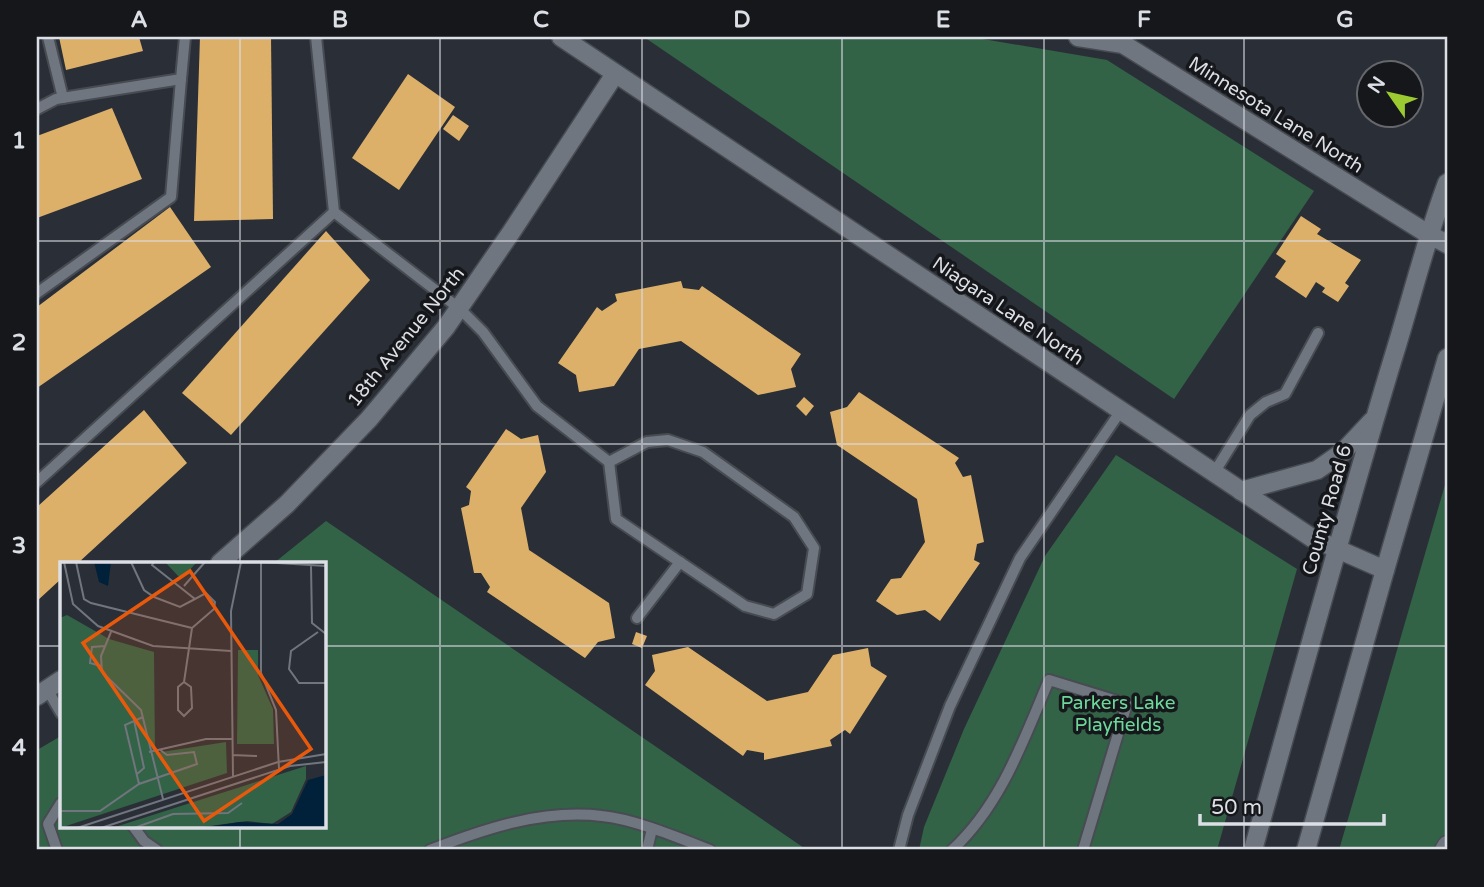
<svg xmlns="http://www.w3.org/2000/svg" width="1484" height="887" viewBox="0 0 1484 887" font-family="'Varela Round',sans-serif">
	<rect width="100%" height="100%" fill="#2a2f37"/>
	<g fill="#336347">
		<polygon points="644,37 971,37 1107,60 1314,191 1174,399"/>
		<polygon points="1116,455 1297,569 1217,850 919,850 924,827 964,729 1045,556"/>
		<polygon points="1447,478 1447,850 1339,850"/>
		<polygon points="326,521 807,850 37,850 37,750 61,736 61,826 324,826 324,563 274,563"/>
	</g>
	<g fill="#ddb06a">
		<polygon points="59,37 139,37 143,51 66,70"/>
		<polygon points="200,37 271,37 273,219 194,221"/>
		<polygon points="408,74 455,107 399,190 352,158"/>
		<polygon points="112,108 142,179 37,218 37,136"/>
		<polygon points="453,115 469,126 459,141 443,129"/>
		<polygon points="170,207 211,267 37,388 37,307"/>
		<polygon points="1301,216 1321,229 1317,234 1361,260 1345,283 1349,286 1338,302 1322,292 1325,288 1316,282 1306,298 1275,277 1286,261 1276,254"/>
		<polygon points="326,231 370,280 231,435 182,393"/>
		<polygon points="681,281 683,288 699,290 702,286 801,354 791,369 796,387 758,395 681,341 639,349 614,386 579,392 576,375 558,363 597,307 602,311 617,301 615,294"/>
		<polygon points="859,392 959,458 955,463 963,477 971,475 984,542 977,544 974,560 980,563 940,621 925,610 897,615 876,601 891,579 901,578 925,542 917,499 837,445 830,412 847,407"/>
		<polygon points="804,397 814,406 806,416 796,406"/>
		<polygon points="144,410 187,463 78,563 61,563 61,579 37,601 37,507"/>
		<polygon points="506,429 521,439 538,435 546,472 521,508 529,550 609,603 615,638 598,642 585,658 487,592 490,587 481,573 474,573 461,508 469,505 471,491 466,487"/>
		<polygon points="636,632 647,636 642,648 632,644"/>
		<polygon points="688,647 767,701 808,692 833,655 868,648 871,666 887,676 850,734 845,730 830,740 832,746 764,760 764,753 747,750 743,756 645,685 655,671 652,655"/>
	</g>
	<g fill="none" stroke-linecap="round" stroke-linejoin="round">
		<g stroke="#474b52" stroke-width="14">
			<g id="service">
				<polyline points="48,37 63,98"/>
				<polyline points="316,37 334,212 460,309 483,332 537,406 609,462 647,442 668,440 703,452 794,517 814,548 807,594 774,614 745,606 616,519 609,462"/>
				<polyline points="37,109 56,99 181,79 185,37"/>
				<polyline points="37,293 171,197 181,79"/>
				<polyline points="1214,473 1250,415 1266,402 1285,394 1318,333"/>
				<polyline points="37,482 334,212"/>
				<polyline points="637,618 680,562"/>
				<polyline points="47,689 61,713"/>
				<polyline points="133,826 144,841 157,850"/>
				<polyline points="57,850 48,824 61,803"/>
				<path d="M430,850c54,-21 112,-41 172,-34 32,3 77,22 108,34"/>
				<polyline points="647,850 652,829"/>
				<polyline points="899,850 908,815 950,706 1020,558 1120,412"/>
				<path d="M952,850c49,-45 72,-111 97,-170l78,24 -44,146"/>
			</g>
		</g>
		<g stroke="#474b52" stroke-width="21">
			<g id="minor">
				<polyline points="1078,37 1123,44 1428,234 1447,244"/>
				<polyline points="1444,850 1447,845"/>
			</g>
		</g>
		<g stroke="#474b52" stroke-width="21">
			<g id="tertiary">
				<polyline points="561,37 1312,538 1385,570"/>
				<polyline points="220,563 287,504 369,419 446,327 512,231 615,74"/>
				<polyline points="37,696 61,680"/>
			</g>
		</g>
		<g stroke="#474b52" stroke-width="21">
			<g id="secondary">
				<polyline points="1241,491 1317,470 1343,452 1372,421"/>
				<path d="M1253,850c46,-165 91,-331 141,-495 18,-58 32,-116 53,-172"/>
				<polyline points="1306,850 1385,570 1447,358"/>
			</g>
		</g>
		<use href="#service" stroke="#70767f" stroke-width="10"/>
		<use href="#minor" stroke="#70767f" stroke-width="18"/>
		<use href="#tertiary" stroke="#70767f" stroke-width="18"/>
		<use href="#secondary" stroke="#70767f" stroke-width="18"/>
	</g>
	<path fill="none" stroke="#dcdfe5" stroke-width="2" stroke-opacity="0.55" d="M240,37v526M440,37v813M642,37v813M842,37v813M1044,37v813M1244,37v813M37,241h1410M37,444h1410M37,646h24M324,646h1123M240,826v24"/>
	<g text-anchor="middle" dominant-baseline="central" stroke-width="7" stroke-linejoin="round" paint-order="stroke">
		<g font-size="19" fill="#dcdfe5" stroke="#15171b">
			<text transform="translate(1276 115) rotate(32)">Minnesota Lane North</text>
			<text transform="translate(1008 311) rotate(34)">Niagara Lane North</text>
			<text transform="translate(406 337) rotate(-51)">18th Avenue North</text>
			<text transform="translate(1327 510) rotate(-74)">County Road 6</text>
		</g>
		<g font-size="19" fill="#6dd79b" stroke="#15171b">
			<text x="1118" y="703">Parkers Lake<tspan x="1118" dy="22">Playfields</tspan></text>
		</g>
	</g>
	<g transform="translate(60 562)">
		<rect width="266" height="266" fill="#2a2f37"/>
		<path d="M105,0h32l-16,17zM7,53l42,24 45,13 1,101 71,-11 1,31 -167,55v-210zM178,88h20v25l15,34 1,35h-37zM246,204v13l-15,33 -19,12 -25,-3 -52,7h-83z" fill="#336347"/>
		<path d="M34,0h17l-3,24 -9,-4zM266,213v53h-126l40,-6 38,2 14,-10 16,-34z" fill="#01213a"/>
		<path fill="none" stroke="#71757d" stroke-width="2" d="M4,0l9,42 25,22 55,20 78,5M16,0l8,37 7,4 101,25M71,0l13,28 10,7 26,10 15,-8M94,0l-2,3 43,34 11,-6 9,9 -1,7 -22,19 -8,54 7,5 1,21 -8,8 -6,-6v-23l6,-5M201,0l65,4M201,1v110l15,37 3,59M251,4l1,57 14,11M124,24l21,-24M51,70l-10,24 1,16 39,38 22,89M258,70l-27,19 -2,18 10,14h27M41,104l-11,-3 2,-16 13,-1M74,158l10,48 -8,7M89,190l57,-13h26M172,193l25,1M173,215l-2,-166 10,-49M79,222l-14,-59 18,-8M0,249h40l39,-27 58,-20 -3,-12 -27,3 -8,-6M17,266l201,-66 48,-8M41,266l189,-62 36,-4M74,266l39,-14 55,-1 14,-10"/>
		<path fill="#e8590c" fill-opacity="0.15" stroke="#e8590c" stroke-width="3.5" d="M130,9l121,178 -107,72 -121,-178z"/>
		<rect width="266" height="266" fill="none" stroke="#dcdfe5" stroke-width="3.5"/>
	</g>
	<rect width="1484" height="887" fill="none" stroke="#15171b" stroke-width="77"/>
	<g transform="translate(1390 94) rotate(304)"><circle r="33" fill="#15171b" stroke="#65676c" stroke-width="2"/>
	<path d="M0-5L12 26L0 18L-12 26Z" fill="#9cca31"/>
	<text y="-10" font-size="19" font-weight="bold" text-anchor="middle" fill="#dcdfe5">N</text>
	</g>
	<path d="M1200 814v10h184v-10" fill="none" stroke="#dcdfe5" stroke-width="3.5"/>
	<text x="1211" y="814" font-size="21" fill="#dcdfe5" stroke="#15171b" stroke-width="5" paint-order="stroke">50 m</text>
	<rect x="38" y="38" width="1408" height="810" fill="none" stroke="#dcdfe5" stroke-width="2.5"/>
	<g font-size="23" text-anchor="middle" font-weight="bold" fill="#dcdfe5">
		<text x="139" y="27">A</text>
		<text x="340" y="27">B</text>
		<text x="541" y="27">C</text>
		<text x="742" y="27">D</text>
		<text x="943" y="27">E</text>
		<text x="1144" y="27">F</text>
		<text x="1345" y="27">G</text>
		<text x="19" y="148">1</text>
		<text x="19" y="350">2</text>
		<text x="19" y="553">3</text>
		<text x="19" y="755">4</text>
	</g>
</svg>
